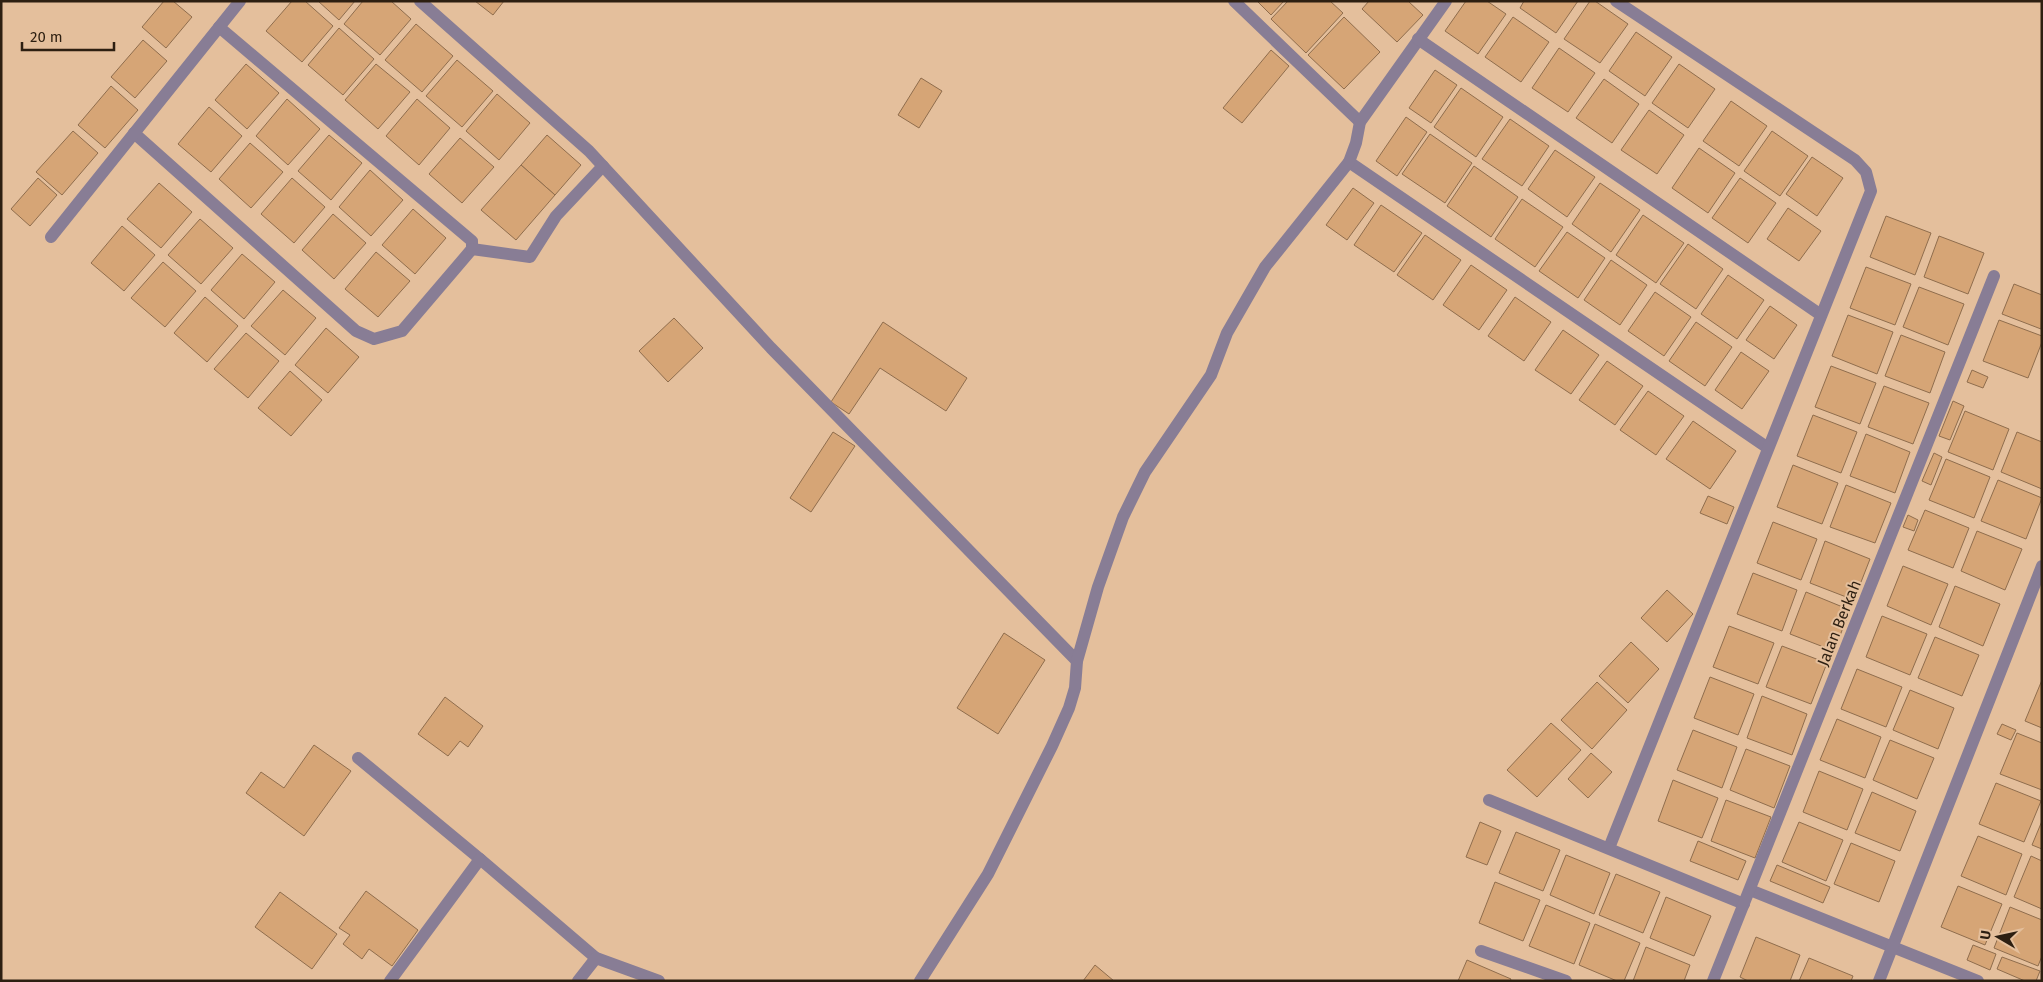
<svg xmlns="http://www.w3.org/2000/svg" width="2043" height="982" viewBox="0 0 2043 982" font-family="'Fira Sans',sans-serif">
	<rect width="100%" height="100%" fill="#e4bf9c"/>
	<g fill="#d6a576" stroke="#8f6d4d">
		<polygon points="164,1 173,1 192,17 166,48 142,27"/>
		<polygon points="292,1 305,1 333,26 302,62 266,31"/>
		<polygon points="318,1 355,1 339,20"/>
		<polygon points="363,1 391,1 411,19 380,55 344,24"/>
		<polygon points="475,1 504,1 493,15"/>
		<polygon points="1257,1 1284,1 1271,15"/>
		<polygon points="1288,1 1330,1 1343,13 1306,53 1271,19"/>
		<polygon points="1369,1 1408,1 1423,15 1397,42 1362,9"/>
		<polygon points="1466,1 1487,1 1506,14 1478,54 1445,31"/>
		<polygon points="1524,1 1578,1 1556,33 1520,8"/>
		<polygon points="1590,1 1595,1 1628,24 1600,63 1564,39"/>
		<polygon points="1344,17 1380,52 1344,89 1308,55"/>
		<polygon points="1513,17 1549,42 1521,82 1485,57"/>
		<polygon points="416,24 453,56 422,92 385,60"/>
		<polygon points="339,28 374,59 343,95 308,65"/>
		<polygon points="1636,32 1672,57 1645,96 1609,71"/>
		<polygon points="143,40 167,61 135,98 111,77"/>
		<polygon points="1559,48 1595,73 1568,112 1532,88"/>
		<polygon points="1271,50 1289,66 1242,123 1223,108"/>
		<polygon points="457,60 493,91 462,127 426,96"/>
		<polygon points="246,64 279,93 247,129 215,100"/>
		<polygon points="376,64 410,92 378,129 345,100"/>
		<polygon points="1679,64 1715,89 1688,128 1652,103"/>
		<polygon points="1435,70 1457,85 1431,123 1409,108"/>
		<polygon points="921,78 942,91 919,128 898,115"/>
		<polygon points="1604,79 1639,104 1612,143 1576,118"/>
		<polygon points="111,86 138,110 105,148 78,125"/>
		<polygon points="1461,88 1503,117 1476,157 1434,127"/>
		<polygon points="497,94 530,123 499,160 466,131"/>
		<polygon points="287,99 320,129 288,165 256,136"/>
		<polygon points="417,99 450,128 419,165 386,136"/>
		<polygon points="1731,101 1767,126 1739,166 1703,141"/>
		<polygon points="209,107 242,136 211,172 178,144"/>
		<polygon points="1649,110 1684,135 1657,174 1621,150"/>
		<polygon points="1406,117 1427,132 1397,176 1376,161"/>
		<polygon points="1510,119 1549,146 1522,186 1482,159"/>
		<polygon points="73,131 98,153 62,195 36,172"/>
		<polygon points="1772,131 1808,156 1780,196 1744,171"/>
		<polygon points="1430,134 1472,163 1445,203 1402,174"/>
		<polygon points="329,135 362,163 331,200 298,171"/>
		<polygon points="547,135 581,165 555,195 521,165"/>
		<polygon points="460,138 494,167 462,203 429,174"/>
		<polygon points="250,143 283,172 251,208 219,179"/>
		<polygon points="1699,148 1735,173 1708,213 1672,188"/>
		<polygon points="1555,150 1595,177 1567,217 1528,189"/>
		<polygon points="1812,157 1843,178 1817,216 1786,194"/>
		<polygon points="521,165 555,195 516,240 481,210"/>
		<polygon points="1474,166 1518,197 1491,237 1447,206"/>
		<polygon points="370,170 403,200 371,236 339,207"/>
		<polygon points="38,178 57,195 30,226 11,209"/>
		<polygon points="292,178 325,207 294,243 261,214"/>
		<polygon points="1740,178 1776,203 1748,243 1712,218"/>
		<polygon points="159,183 192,212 161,248 127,219"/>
		<polygon points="1600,183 1640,210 1611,252 1572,224"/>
		<polygon points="1353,188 1374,203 1347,240 1326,225"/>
		<polygon points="1522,199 1563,227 1535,267 1495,239"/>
		<polygon points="1381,205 1422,233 1394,272 1354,245"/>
		<polygon points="1788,208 1821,231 1799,261 1767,239"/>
		<polygon points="413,209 446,238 415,274 382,245"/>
		<polygon points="333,214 366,243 334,279 302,250"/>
		<polygon points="1643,215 1684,243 1656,283 1616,255"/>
		<polygon points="1886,216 1931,233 1915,275 1870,257"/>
		<polygon points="200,219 233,248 201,284 168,255"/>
		<polygon points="122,226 155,255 124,291 91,263"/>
		<polygon points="1567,232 1605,258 1578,298 1539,271"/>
		<polygon points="1425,235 1461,260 1433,300 1397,275"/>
		<polygon points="1939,236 1984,253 1968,294 1924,277"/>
		<polygon points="1688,244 1723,269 1696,309 1660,284"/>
		<polygon points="376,252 410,281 378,317 345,289"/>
		<polygon points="242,254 275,282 244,319 211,290"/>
		<polygon points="1611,260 1647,285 1620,325 1584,300"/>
		<polygon points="163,262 196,291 165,327 131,298"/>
		<polygon points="1471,265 1507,290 1479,330 1443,305"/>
		<polygon points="1866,267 1911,284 1895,325 1850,308"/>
		<polygon points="1728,275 1764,300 1737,339 1701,314"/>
		<polygon points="2014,284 2042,295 2041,329 2002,314"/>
		<polygon points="1919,287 1964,304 1948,345 1903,327"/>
		<polygon points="283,290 316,318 285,355 251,326"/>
		<polygon points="1655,292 1691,317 1664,356 1628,331"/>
		<polygon points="205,297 238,326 207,362 174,333"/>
		<polygon points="1515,297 1551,322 1524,361 1488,336"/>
		<polygon points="1770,306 1797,325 1774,359 1746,340"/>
		<polygon points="1848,315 1893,332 1877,374 1832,356"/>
		<polygon points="674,318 703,348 668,382 639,351"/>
		<polygon points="1999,320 2042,336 2042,342 2028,378 1983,361"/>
		<polygon points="883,322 967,378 946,411 880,368 849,414 831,402"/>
		<polygon points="1696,322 1732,347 1705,386 1669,361"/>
		<polygon points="326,328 359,357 328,393 295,365"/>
		<polygon points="1563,330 1599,355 1571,394 1535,370"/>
		<polygon points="246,333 279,361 248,398 214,369"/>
		<polygon points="1901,335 1945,352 1930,393 1885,376"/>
		<polygon points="1741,352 1769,371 1742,409 1715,390"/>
		<polygon points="1607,361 1643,386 1615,425 1579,400"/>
		<polygon points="1831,366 1876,383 1860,424 1815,407"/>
		<polygon points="1972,370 1988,377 1983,388 1967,382"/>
		<polygon points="290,371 322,400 291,436 258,408"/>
		<polygon points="1884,386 1929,403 1913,444 1868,427"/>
		<polygon points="1648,391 1684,416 1656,455 1620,430"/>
		<polygon points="1953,401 1964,406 1950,440 1939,436"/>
		<polygon points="1965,411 2009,429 1993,470 1948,452"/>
		<polygon points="1813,415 1857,432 1841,473 1797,456"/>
		<polygon points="1693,421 1736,451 1710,489 1666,459"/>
		<polygon points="833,432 855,446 811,512 790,498"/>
		<polygon points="2017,432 2042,442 2042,489 2001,472"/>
		<polygon points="1866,434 1910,452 1895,493 1850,476"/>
		<polygon points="1934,453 1942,457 1931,485 1922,481"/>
		<polygon points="1946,459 1990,477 1974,518 1929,500"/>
		<polygon points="1793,465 1838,483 1822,524 1777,507"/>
		<polygon points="1998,480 2042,498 2026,539 1981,521"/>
		<polygon points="1846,485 1891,503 1875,543 1830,527"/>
		<polygon points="1708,496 1734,507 1727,524 1700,513"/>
		<polygon points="1925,510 1969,528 1953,568 1908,550"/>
		<polygon points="1908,515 1918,520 1914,531 1903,527"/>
		<polygon points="1773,522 1817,539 1801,580 1757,563"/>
		<polygon points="1977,531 2022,549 2005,590 1961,571"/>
		<polygon points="1825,541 1870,559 1854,600 1810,583"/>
		<polygon points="1903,566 1948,584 1931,625 1887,606"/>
		<polygon points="1753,573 1797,590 1782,631 1737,614"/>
		<polygon points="1955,586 2000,604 1983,646 1939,627"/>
		<polygon points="1667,590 1693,614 1667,642 1641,618"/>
		<polygon points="1806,592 1850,610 1834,651 1790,634"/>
		<polygon points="1882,616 1927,634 1910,675 1866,657"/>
		<polygon points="1729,626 1774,643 1758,684 1713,667"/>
		<polygon points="1004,633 1045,660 998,734 957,708"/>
		<polygon points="1935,637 1979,655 1962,696 1918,678"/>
		<polygon points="1631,642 1659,669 1628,703 1599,676"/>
		<polygon points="1782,646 1827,663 1811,704 1766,687"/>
		<polygon points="1857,669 1902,687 1886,727 1841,709"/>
		<polygon points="1710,677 1754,694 1738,735 1694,718"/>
		<polygon points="2042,680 2042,728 2025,721"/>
		<polygon points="1597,682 1627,710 1592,749 1561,720"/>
		<polygon points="1910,690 1954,708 1938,749 1893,730"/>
		<polygon points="1762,696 1807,714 1792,755 1747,738"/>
		<polygon points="445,697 483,726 468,747 460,741 448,756 418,734"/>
		<polygon points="1837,719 1881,737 1865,778 1820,760"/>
		<polygon points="1551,723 1581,750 1537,797 1507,770"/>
		<polygon points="2002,724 2016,730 2011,740 1997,734"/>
		<polygon points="1693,730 1737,747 1722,788 1677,770"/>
		<polygon points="2017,733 2042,743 2042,790 2000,774"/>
		<polygon points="1890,740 1934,758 1917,799 1873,780"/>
		<polygon points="314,745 351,771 304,836 246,793 261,772 284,788"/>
		<polygon points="1746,749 1790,766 1774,808 1730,790"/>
		<polygon points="1591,753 1612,772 1588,798 1568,779"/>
		<polygon points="1819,771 1863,789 1847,830 1803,812"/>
		<polygon points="1673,780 1718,798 1702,838 1658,821"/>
		<polygon points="1996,783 2041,801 2024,842 1979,824"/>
		<polygon points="1872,792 1916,811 1900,851 1855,833"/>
		<polygon points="1726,800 1771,817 1755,858 1711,841"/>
		<polygon points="2042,821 2042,849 2032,845"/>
		<polygon points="1480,822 1501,831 1487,865 1466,857"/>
		<polygon points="1799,822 1843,840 1826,881 1782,862"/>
		<polygon points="1516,832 1560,850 1543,891 1499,873"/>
		<polygon points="1978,836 2022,854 2006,895 1961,876"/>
		<polygon points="1698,841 1746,861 1738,880 1690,861"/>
		<polygon points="1851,843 1895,861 1879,902 1834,884"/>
		<polygon points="1566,855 1610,873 1594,914 1550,895"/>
		<polygon points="2031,856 2042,861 2042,909 2014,897"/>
		<polygon points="1777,865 1830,887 1823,903 1770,881"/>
		<polygon points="1616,874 1660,892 1643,933 1599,915"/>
		<polygon points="1495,882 1540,900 1523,941 1479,923"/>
		<polygon points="1958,886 2002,904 1985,945 1941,927"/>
		<polygon points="366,891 418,930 392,966 369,949 362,959 343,944 350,935 339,928"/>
		<polygon points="280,892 337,934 312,969 255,927"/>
		<polygon points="1666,897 1711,916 1694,956 1650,938"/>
		<polygon points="1546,905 1590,923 1574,964 1529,946"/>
		<polygon points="2010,907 2042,920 2042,956 2038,966 1994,948"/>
		<polygon points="1595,924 1640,943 1624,981 1617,981 1579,965"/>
		<polygon points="1756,937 1800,955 1790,981 1748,981 1740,977"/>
		<polygon points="1973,945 1996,954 1990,970 1967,960"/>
		<polygon points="1646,947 1690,965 1684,981 1633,981"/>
		<polygon points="2002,957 2040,971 2036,981 2025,981 1997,969"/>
		<polygon points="1809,958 1853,976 1851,981 1799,981"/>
		<polygon points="1467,960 1511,979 1510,981 1458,981"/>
		<polygon points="1095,965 1114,981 1083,981"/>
	</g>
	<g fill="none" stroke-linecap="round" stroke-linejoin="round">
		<g stroke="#887d95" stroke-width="12">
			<polyline points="1234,1 1360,122"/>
			<polyline points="1446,1 1360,122 1356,143 1349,162 1768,448"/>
			<polyline points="1418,39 1821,315"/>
			<polyline points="1609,848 1871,191 1866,172 1855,160 1616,1"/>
			<polyline points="1481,951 1566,981"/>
		</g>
		<g stroke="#887d95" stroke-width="12">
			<polyline points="420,1 589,151 771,348 1077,661"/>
			<polyline points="134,133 356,331 374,339 402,331 472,249 472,241 219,27"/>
			<polyline points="51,237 240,1"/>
			<polyline points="472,249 530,257 556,216 603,166"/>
			<polyline points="358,758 480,859"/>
			<polyline points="1489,800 1744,904"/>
			<polyline points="1750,890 1978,981"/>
			<polyline points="390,981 480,859 596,958 659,981"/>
			<polyline points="578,981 596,958"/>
			<polyline points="920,981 988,874 1052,746 1069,708 1075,688 1077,661 1098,587 1123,517 1145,472 1211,375 1227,333 1265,267 1349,162"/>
			<polyline points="1713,981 1994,276"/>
			<polyline points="1879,981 2042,566"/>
		</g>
	</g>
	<g text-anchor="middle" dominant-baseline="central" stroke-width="4" stroke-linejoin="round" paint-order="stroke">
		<g font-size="16" fill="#2d1f11" stroke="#e4bf9c">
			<text transform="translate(1839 623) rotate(-68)">Jalan Berkah</text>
		</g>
	</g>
	<rect width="2043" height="982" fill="none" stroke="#2d1f11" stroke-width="5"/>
	<g transform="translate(1998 937) rotate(279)" stroke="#e4bf9c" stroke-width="4" paint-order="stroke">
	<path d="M0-4L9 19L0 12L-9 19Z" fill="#2d1f11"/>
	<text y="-8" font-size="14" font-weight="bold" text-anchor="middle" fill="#2d1f11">U</text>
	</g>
	<path d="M22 42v8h92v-8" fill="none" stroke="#2d1f11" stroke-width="2.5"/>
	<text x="30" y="42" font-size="15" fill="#2d1f11" stroke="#e4bf9c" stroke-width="4" paint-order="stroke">20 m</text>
</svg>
